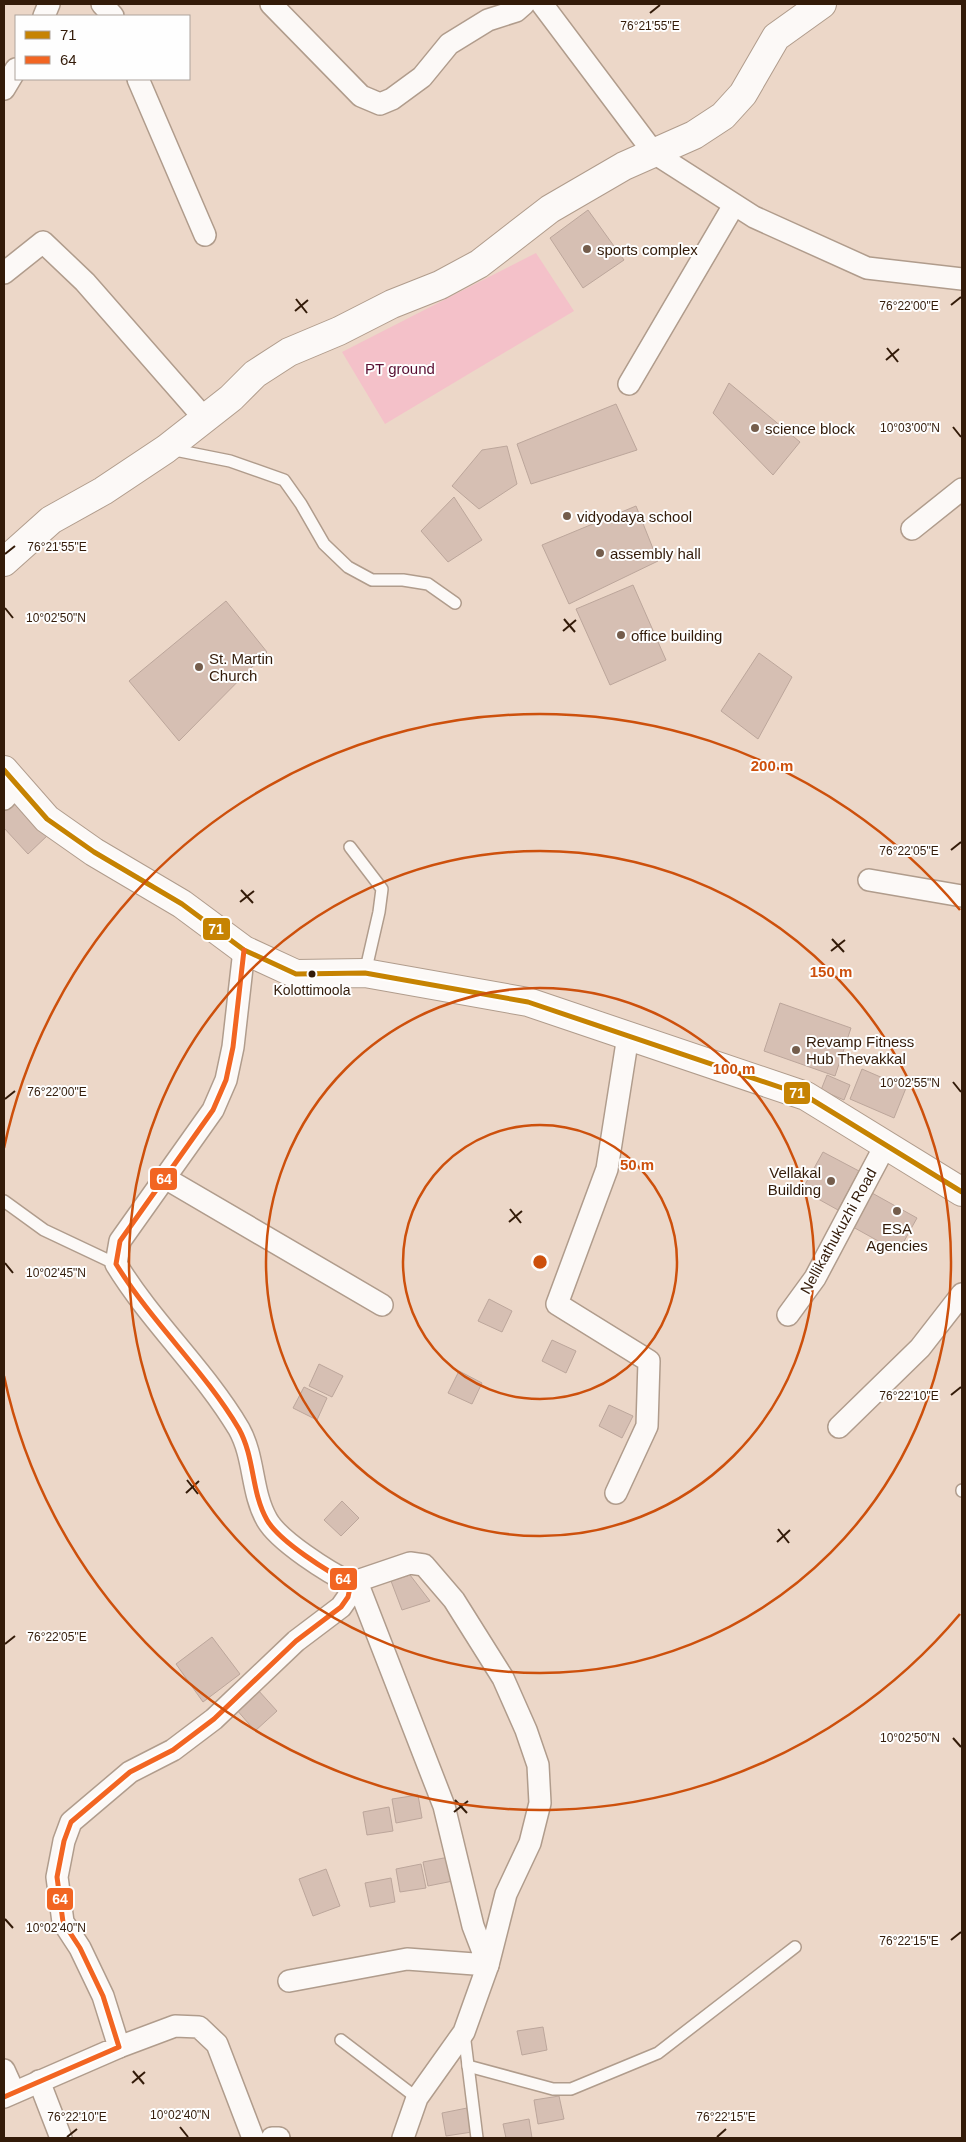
<svg xmlns="http://www.w3.org/2000/svg" width="966" height="2142" viewBox="0 0 966 2142" font-family="Arial,sans-serif">
	<rect width="100%" height="100%" fill="#ecd7c8"/>
	<polygon fill="#f4c1c9" points="536,253 574,311 385,424 342,352"/>
	<g fill="#d6bfb3" stroke="#bca69b">
		<polygon points="588,210 624,260 583,288 550,238"/>
		<polygon points="729,383 800,442 773,475 713,413"/>
		<polygon points="616,404 637,450 531,484 517,444"/>
		<polygon points="507,446 517,484 479,509 452,486 482,450"/>
		<polygon points="454,497 482,540 448,562 421,531"/>
		<polygon points="636,506 658,561 569,604 542,545"/>
		<polygon points="633,585 666,660 610,685 576,609"/>
		<polygon points="226,601 267,652 179,741 129,681"/>
		<polygon points="759,653 792,677 758,739 721,711"/>
		<polygon points="16,800 48,835 28,854 4,828 4,812"/>
		<polygon points="780,1003 851,1028 835,1076 764,1051"/>
		<polygon points="862,1069 906,1088 894,1118 850,1099"/>
		<polygon points="827,1075 850,1085 844,1100 821,1090"/>
		<polygon points="823,1152 859,1171 838,1210 802,1190"/>
		<polygon points="872,1193 917,1218 898,1252 853,1227"/>
		<polygon points="489,1299 512,1311 502,1332 478,1321"/>
		<polygon points="552,1340 576,1351 566,1373 542,1361"/>
		<polygon points="319,1364 343,1376 332,1397 309,1386"/>
		<polygon points="459,1371 482,1383 472,1404 448,1393"/>
		<polygon points="304,1387 327,1398 317,1420 293,1408"/>
		<polygon points="609,1405 633,1416 622,1438 599,1426"/>
		<polygon points="342,1501 359,1518 341,1536 324,1520"/>
		<polygon points="410,1575 430,1601 402,1610 391,1581"/>
		<polygon points="212,1637 240,1674 203,1702 176,1664"/>
		<polygon points="258,1690 277,1711 255,1731 236,1709"/>
		<polygon points="418,1795 422,1818 396,1823 392,1799"/>
		<polygon points="389,1807 393,1831 367,1835 363,1812"/>
		<polygon points="449,1857 453,1881 428,1886 423,1862"/>
		<polygon points="421,1864 426,1888 400,1892 396,1869"/>
		<polygon points="326,1869 340,1906 313,1916 299,1879"/>
		<polygon points="391,1878 395,1902 370,1907 365,1883"/>
		<polygon points="543,2027 547,2050 522,2055 517,2031"/>
		<polygon points="559,2096 564,2119 538,2124 534,2100"/>
		<polygon points="467,2108 472,2132 446,2136 442,2113"/>
		<polygon points="529,2119 532,2138 506,2138 503,2124"/>
	</g>
	<g fill="none" stroke-linecap="round" stroke-linejoin="round">
		<g stroke="#b09c8c" stroke-width="14">
			<g id="lane">
				<polyline points="170,449 230,461 284,480 301,504 324,544 348,567 372,580 403,580 428,584 455,603"/>
				<polyline points="350,847 382,889 379,912 365,973"/>
				<polyline points="4,1201 44,1230 116,1264"/>
				<polyline points="962,1491 962,1490"/>
				<polyline points="464,2033 477,2138"/>
				<polyline points="341,2040 417,2098"/>
				<polyline points="468,2064 468,2066 553,2089 571,2089 658,2053 795,1947"/>
			</g>
		</g>
		<g stroke="#b09c8c" stroke-width="24">
			<g id="street">
				<polyline points="102,4 113,16"/>
				<polyline points="271,4 361,96 380,104 392,99 422,77 449,44 488,20 516,11 524,4"/>
				<polyline points="542,4 654,153 754,217 867,268 962,279"/>
				<polyline points="44,16 49,4"/>
				<polyline points="138,79 205,235"/>
				<polyline points="4,89 16,69"/>
				<polyline points="4,273 43,242 85,282 205,419"/>
				<polyline points="629,384 734,205"/>
				<polyline points="912,529 962,489"/>
				<polyline points="4,799 17,785"/>
				<polyline points="869,880 962,896"/>
				<polyline points="165,1178 382,1305"/>
				<polyline points="788,1315 815,1278 886,1144"/>
				<polyline points="839,1427 920,1348 962,1294"/>
				<polyline points="616,1493 647,1426 649,1361 557,1304 607,1169 628,1036"/>
				<polyline points="351,1583 410,1563 424,1565 454,1600 503,1678 526,1730 538,1765 540,1803 530,1843 506,1894 488,1965 464,2032 417,2098 403,2138"/>
				<polyline points="289,1981 407,1959 488,1965 473,1926 444,1806 357,1582"/>
				<polyline points="119,2047 175,2026 199,2027 217,2044 253,2138"/>
				<polyline points="4,2070 14,2092"/>
				<polyline points="39,2081 61,2138"/>
				<path d="M4,2097l115,-50 -16,-51 -23,-48 -17,-26 -6,-45 7,-36 7,-19 59,-50 43,-22 41,-31 82,-78 45,-34 7,-10 3,-14c-22,-10 -72,-42 -84,-63 -16,-28 -12,-62 -28,-91 -35,-59 -87,-106 -123,-165l4,-23 93,-131 13,-30 7,-33 11,-97"/>
				<polyline points="272,2138 279,2138"/>
			</g>
		</g>
		<g stroke="#b09c8c" stroke-width="30">
			<g id="secondary">
				<polyline points="4,562 51,520 103,491 166,449 231,398 255,374 289,352 339,331 392,304 440,285 479,264 550,209 624,166 694,135 723,116 743,94 776,37 822,4"/>
				<polyline points="4,770 47,819 94,852 182,904 244,950 296,974 365,973 528,1002 806,1096 962,1192"/>
			</g>
		</g>
		<use href="#lane" stroke="#fcf9f7" stroke-width="11"/>
		<use href="#street" stroke="#fcf9f7" stroke-width="21"/>
		<use href="#secondary" stroke="#fcf9f7" stroke-width="28"/>
		<g stroke="#fefefe" stroke-width="9">
			<polyline id="bus-1" points="4,770 47,819 94,852 182,904 244,950 296,974 365,973 528,1002 806,1096 962,1192"/>
		</g>
		<g stroke="#fefefe" stroke-width="9">
			<path id="bus-2" d="M4,2097l115,-50 -16,-51 -23,-48 -17,-26 -6,-45 7,-36 7,-19 59,-50 43,-22 41,-31 82,-78 45,-34 7,-10 3,-14c-22,-10 -72,-42 -84,-63 -16,-28 -12,-62 -28,-91 -35,-59 -87,-106 -123,-165l4,-23 93,-131 13,-30 7,-33 11,-97"/>
		</g>
		<use href="#bus-1" stroke="#c68302" stroke-width="5"/>
		<use href="#bus-2" stroke="#f26522" stroke-width="5"/>
	</g>
	<path fill="none" stroke="#331b09" stroke-width="2" d="M650,13l10,-8M296,299l11,14M951,305l10,-8M295,311l13,-11M887,348l11,14M886,360l13,-11M953,427l8,10M5,554l10,-8M5,608l8,10M564,619l11,13M563,631l13,-11M951,850l10,-8M241,890l12,13M240,902l14,-11M832,939l12,13M831,951l14,-11M953,1082l8,10M5,1099l10,-8M510,1209l11,14M509,1222l13,-11M5,1263l8,10M951,1395l10,-8M187,1480l11,14M186,1493l13,-12M778,1529l11,14M777,1542l13,-12M5,1644l10,-8M953,1738l8,9M455,1800l12,13M454,1812l14,-11M5,1919l8,9M951,1940l10,-8M133,2071l11,13M132,2083l13,-11M180,2127l8,10M67,2137l10,-8M717,2137l9,-8"/>
	<g fill="none" stroke="#cd500c" stroke-width="2.5">
		<circle cx="540" cy="1262" r="137"/>
		<circle cx="540" cy="1262" r="274"/>
		<circle cx="540" cy="1262" r="411"/>
		<path d="M960 1614A548 548 0 0 1 4 1376M4 1148A548 548 0 0 1 960 910"/>
	</g>
	<g fill="#745d4c" stroke="#fefefe" stroke-width="2">
		<circle cx="587" cy="249" r="5"/>
		<circle cx="755" cy="428" r="5"/>
		<circle cx="567" cy="516" r="5"/>
		<circle cx="600" cy="553" r="5"/>
		<circle cx="621" cy="635" r="5"/>
		<circle cx="199" cy="667" r="5"/>
		<circle cx="796" cy="1050" r="5"/>
		<circle cx="831" cy="1181" r="5"/>
		<circle cx="897" cy="1211" r="5"/>
	</g>
	<circle fill="#331b09" stroke="#fefefe" stroke-width="2" cx="312" cy="974" r="4.5"/>
	<g text-anchor="middle" dominant-baseline="central" stroke-width="4" stroke-linejoin="round" paint-order="stroke">
		<g font-size="14" fill="#331b09" stroke="#fefefe">
			<text x="312" y="990">Kolottimoola</text>
		</g>
		<g font-size="15" fill="#331b09" stroke="#fefefe" text-anchor="start">
			<text x="597" y="249">sports complex</text>
			<text x="765" y="428">science block</text>
			<text x="577" y="516">vidyodaya school</text>
			<text x="610" y="553">assembly hall</text>
			<text x="631" y="635">office building</text>
			<text x="209" y="658">St. Martin<tspan x="209" dy="17">Church</tspan></text>
			<text x="806" y="1041">Revamp Fitness<tspan x="806" dy="17">Hub Thevakkal</tspan></text>
			<text x="821" y="1172" text-anchor="end">Vellakal<tspan x="821" dy="17">Building</tspan></text>
			<text x="897" y="1228" text-anchor="middle">ESA<tspan x="897" dy="17">Agencies</tspan></text>
		</g>
		<g font-size="15" fill="#580f32" stroke="#fefefe">
			<text x="400" y="368">PT ground</text>
		</g>
		<g font-size="15" fill="#331b09" stroke="#fefefe">
			<text transform="translate(838 1231) rotate(-61)">Nellikathukuzhi Road</text>
		</g>
	</g>
	<g font-size="12" text-anchor="middle" fill="#331b09" stroke="#fefefe" stroke-width="4" stroke-linejoin="round" paint-order="stroke">
		<text x="650" y="30">76°21'55"E</text>
		<text x="909" y="310">76°22'00"E</text>
		<text x="910" y="432">10°03'00"N</text>
		<text x="57" y="551">76°21'55"E</text>
		<text x="56" y="622">10°02'50"N</text>
		<text x="909" y="855">76°22'05"E</text>
		<text x="910" y="1087">10°02'55"N</text>
		<text x="57" y="1096">76°22'00"E</text>
		<text x="56" y="1277">10°02'45"N</text>
		<text x="909" y="1400">76°22'10"E</text>
		<text x="57" y="1641">76°22'05"E</text>
		<text x="910" y="1742">10°02'50"N</text>
		<text x="56" y="1932">10°02'40"N</text>
		<text x="909" y="1945">76°22'15"E</text>
		<text x="180" y="2119">10°02'40"N</text>
		<text x="77" y="2121">76°22'10"E</text>
		<text x="726" y="2121">76°22'15"E</text>
	</g>
	<circle cx="540" cy="1262" r="8" fill="#cd500c" stroke="#fefefe" stroke-width="2.5"/>
	<g font-size="15" text-anchor="middle" font-weight="bold" fill="#cd500c" stroke="#fefefe" stroke-width="4" stroke-linejoin="round" paint-order="stroke">
		<text x="772" y="771">200 m</text>
		<text x="831" y="977">150 m</text>
		<text x="734" y="1074">100 m</text>
		<text x="637" y="1170">50 m</text>
	</g>
	<g stroke="#fefefe" stroke-width="2">
		<rect x="202" y="917" width="29" height="24" rx="5" fill="#c68302"/>
		<rect x="783" y="1081" width="28" height="24" rx="5" fill="#c68302"/>
		<rect x="149" y="1167" width="29" height="24" rx="5" fill="#f26522"/>
		<rect x="329" y="1567" width="29" height="24" rx="5" fill="#f26522"/>
		<rect x="46" y="1887" width="28" height="24" rx="5" fill="#f26522"/>
	</g>
	<g font-size="14" text-anchor="middle" font-weight="bold" fill="#fff">
		<text x="216" y="934">71</text>
		<text x="797" y="1098">71</text>
		<text x="164" y="1184">64</text>
		<text x="343" y="1584">64</text>
		<text x="60" y="1904">64</text>
	</g>
	<rect width="966" height="2142" fill="none" stroke="#331b09" stroke-width="10"/>
	<rect x="15" y="15" width="175" height="65" fill="#fefefe" stroke="#ada39c"/>
	<rect x="25" y="31" width="25" height="8" fill="#c68302" stroke="#ada39c"/>
	<text x="60" y="40" font-size="15" fill="#331b09">71</text>
	<rect x="25" y="56" width="25" height="8" fill="#f26522" stroke="#ada39c"/>
	<text x="60" y="65" font-size="15" fill="#331b09">64</text>
</svg>
